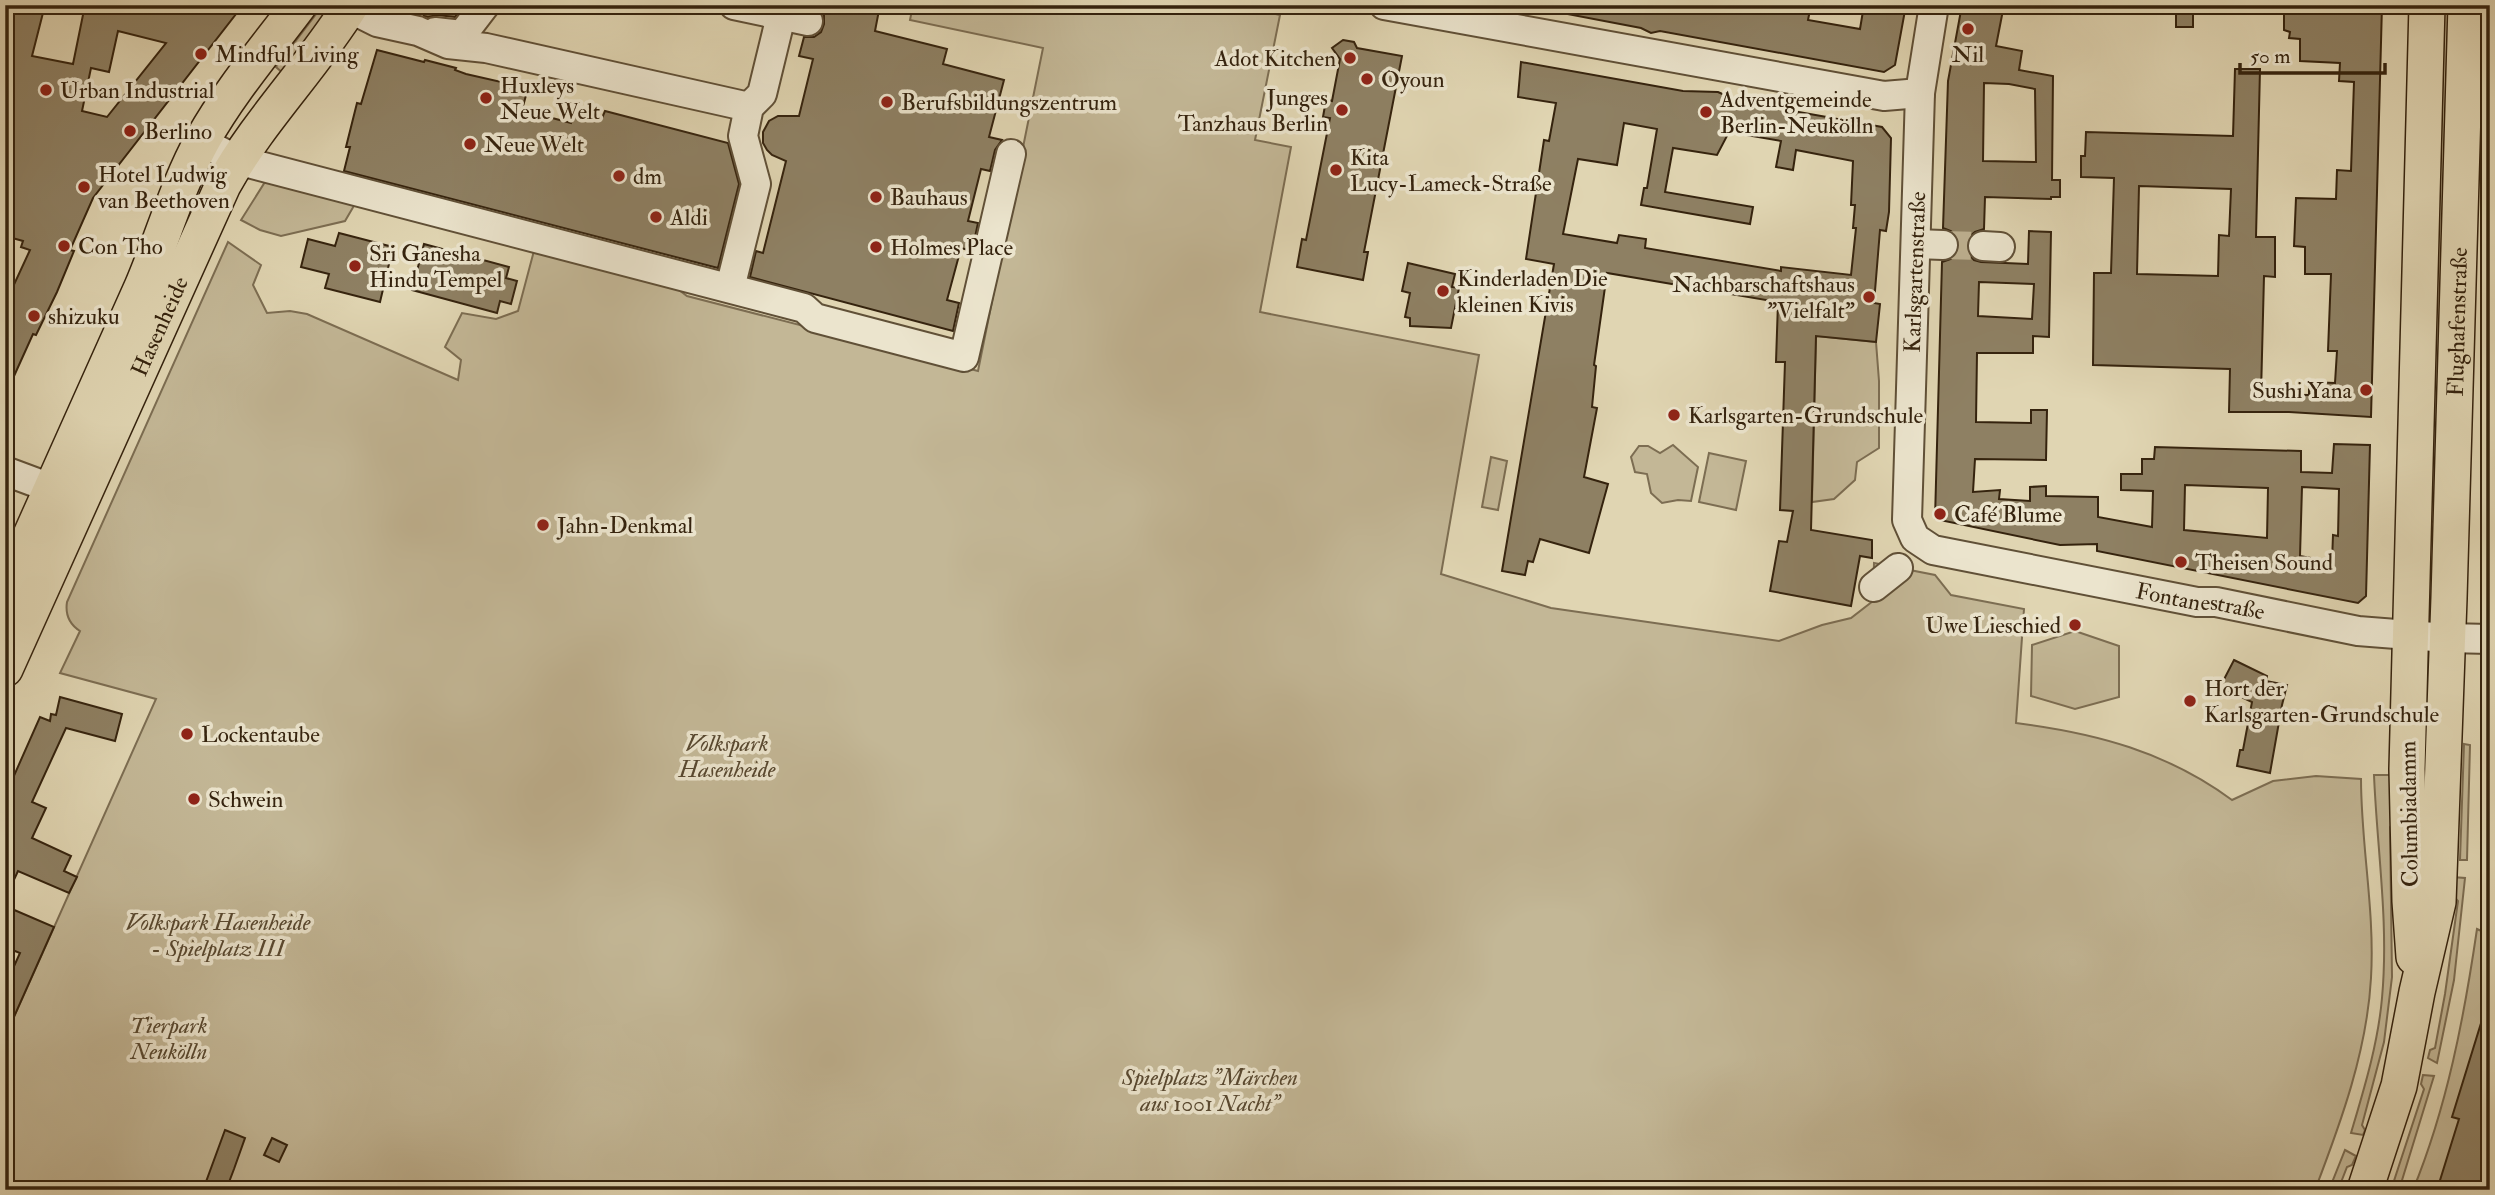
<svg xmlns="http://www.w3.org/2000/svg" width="2495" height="1195" viewBox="0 0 2495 1195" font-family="'IM FELL Double Pica',serif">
	<rect width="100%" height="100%" fill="#e0d5b2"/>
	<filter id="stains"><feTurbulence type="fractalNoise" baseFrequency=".00286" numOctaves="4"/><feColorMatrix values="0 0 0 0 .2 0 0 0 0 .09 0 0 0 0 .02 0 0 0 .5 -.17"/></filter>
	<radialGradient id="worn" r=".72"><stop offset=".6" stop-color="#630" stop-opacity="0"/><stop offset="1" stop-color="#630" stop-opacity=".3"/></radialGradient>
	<g fill="#c3b796" stroke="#7c6d52" stroke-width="2">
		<polygon points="323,5 336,5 284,74 276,67"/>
		<path d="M913,5h324l43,10 -25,125 36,7 -31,165 219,43 -38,219 110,34 228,33 43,-16 29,-7 22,-17 1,-38 61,12 16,20 73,14 -8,114c80,10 151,29 216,77l41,-19 43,-5 45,3c0,66 14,132 10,199 -4,73 -30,144 -56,212h-2310v-153l151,-338 -96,-26 20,-42c-11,-7 -15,-16 -13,-29l161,-360 33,23 -8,20 14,28 23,-2 17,3 151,66 3,-20 -16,-13 17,-34 34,6 22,-8 17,-64 127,30 25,19 291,75 65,-323 -133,-28z"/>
		<polygon points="2436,5 2451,5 2435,521 2427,523"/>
		<polygon points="265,182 355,204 345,221 281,236 260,230 241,220"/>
		<polygon points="1816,336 1876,342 1879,381 1879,448 1857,462 1855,480 1834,499 1812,502"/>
		<polygon points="1673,445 1698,467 1691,501 1678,500 1662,503 1651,493 1647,474 1635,472 1631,457 1639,446 1648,446 1660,453"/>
		<polygon points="1709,453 1746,461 1736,510 1699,502"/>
		<polygon points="1491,457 1507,461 1498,510 1482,507"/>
		<polygon points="2075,631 2119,646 2119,697 2075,709 2031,696 2032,645"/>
		<polygon points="2464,744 2470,745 2467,860 2460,860"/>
		<path d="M2374,775h16l6,44 -6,8 2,150 -8,65 -22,83 3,5 -2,5 -12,-2c13,-44 27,-89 31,-135 7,-75 -5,-149 -8,-223z"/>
		<polygon points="2452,877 2465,878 2454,980 2437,1063 2428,1058 2430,1050 2435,1048 2445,994 2458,901 2451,893"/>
		<path d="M2477,929l13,6v255h-77c34,-83 51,-172 64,-261z"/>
		<polygon points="2423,1075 2434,1076 2399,1190 2391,1190 2424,1089 2421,1084"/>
		<polygon points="2345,1150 2356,1156 2352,1165 2347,1167 2338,1190 2329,1190"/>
	</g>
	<g fill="#8e8063" stroke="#35230e" stroke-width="2" fill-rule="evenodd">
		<path d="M15,5h30l-13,51 41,8 12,-59h74l33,8 6,-8h45l-150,193 -23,52 4,1 -17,41 -21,43 -3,-1 -28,62v-92l25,-54 -9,-3 2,-6 -18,-5v-196zM118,31l48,12 -59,74 -25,-6 9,-43 18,4z"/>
		<polygon points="418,5 464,5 455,17 437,15 428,17 424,16"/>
		<polygon points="813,5 880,5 875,31 947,49 943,64 1004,80 989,137 1002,140 995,150 990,171 981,169 968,221 978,223 972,251 961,248 947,300 959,303 953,331 750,277 756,251 763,253 786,161 772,155 767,150 763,143 763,132 769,121 778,116 799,116 813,59 799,56 804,37 814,37 821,32 824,24 824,15 820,9"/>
		<polygon points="1563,5 1745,5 1772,10 1773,5 1811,5 1808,20 1860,29 1864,5 1906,5 1895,65 1884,72 1660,31 1651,33 1641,28 1562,13"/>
		<path d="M1962,5h42l-8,41 26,5 -3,19 34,6 -1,104h8v17h-9v2l-66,-2 -1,32 -9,3 -5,4 -3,8 2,10 5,6 7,2 47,2 1,-33 22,1 -2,105 -16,-1v17h-56l-1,69 55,1v-13h16l-1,50 -71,-1 -2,33 27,-2 -1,9 31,2v-14l16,-1v10l52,1v20l54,10 1,-36 -32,-1v-16h21v-15h12l1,-12 146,4v21l31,1 2,-29 36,1 -4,151 -8,7 -261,-52v-7l-37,1 -125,-26 7,-257 9,-3 6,-6 2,-7 -2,-9 -6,-6 -8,-3 5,-147zM1984,83l25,1 26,5 1,73 -53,-1zM1979,282l55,2 -2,35 -54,-3zM2185,485l83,3 -1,50 -83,-8zM2302,487l37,2 -1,47 -5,-1 -1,27 -32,-6z"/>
		<rect x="2176" y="5" width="17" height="22"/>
		<path d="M2284,5h98l-11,412 -82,-5h-60l1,-43 -137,-4 1,-92h17l3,-95 -33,-1v-21h4l1,-24 147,4 2,-67h25l-4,168h19v40l-11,-1 -3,118 48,1v-13l26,1 2,-32h-9l3,-77h-26v-27l-11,-1 2,-48 40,1 1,-29 14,1 3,-89 -15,-1 1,-18 -40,-2v-22l-11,-1 1,-6 -6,-2zM2139,186l92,3 -2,47 -10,-1 -1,41 -81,-2z"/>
		<polygon points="1343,40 1354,42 1357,48 1402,56 1364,252 1368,252 1363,280 1297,267 1302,239 1306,240 1330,118 1323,117 1326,100 1332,101 1340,59 1332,48"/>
		<polygon points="377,50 424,62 425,60 456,68 455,70 466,74 528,88 522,110 571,123 574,111 602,118 605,111 728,143 739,184 718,268 344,171 350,147 346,147 357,103 361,104"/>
		<path d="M1521,62l162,29 35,1 9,4v3l155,28 9,11 -2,74 -3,19 -6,-1 -6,73 6,1 -4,38 -60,-6 -5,194 61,10v18l-12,-2 -9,50 -81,-15 9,-50 8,1 6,-31 -13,-1 5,-148h-9l2,-60 -171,-29 -13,92 2,1 -4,41 5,1 -13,69 24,7 -19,69 -49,-14 -7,23 -5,-1 -3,14 -23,-4 52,-307 -28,-5 18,-119 5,1 7,-38 -38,-6zM1624,123l33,6 -10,59h-3l-3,17 109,19 3,-17 -88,-15 8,-44 44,7 12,-23 52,9 -5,26 17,3 3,-20 57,11 -2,44h4l-2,23h3l-5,47 -70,-8v4l-136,-23 1,-9 -27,-4 -2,8 -54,-9 15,-75 39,6z"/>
		<polygon points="339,233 393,247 380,302 325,288 329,274 301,267 308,239 335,246"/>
		<polygon points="424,244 509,267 506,278 517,281 511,304 500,301 497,313 412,290"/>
		<polygon points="1408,263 1455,274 1452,287 1459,288 1451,328 1410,326 1410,318 1405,317 1410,293 1402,291"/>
		<polygon points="2234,660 2267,676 2266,681 2287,685 2282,705 2270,773 2237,766 2240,750 2243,750 2252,702 2220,687"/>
		<polygon points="60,697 122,714 115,741 66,728 32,802 46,808 32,838 71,856 64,871 77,877 69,893 18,871 5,899 5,796 40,717 50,721 51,714 56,715"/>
		<polygon points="5,906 54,927 5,1037 5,986 20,953 5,947"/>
		<polygon points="2486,1007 2490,1008 2490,1065 2483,1089 2490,1091 2490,1190 2437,1190 2459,1119 2452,1117"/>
		<polygon points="225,1130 245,1138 234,1169 226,1190 203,1190"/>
		<polygon points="272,1138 287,1145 279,1162 264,1155"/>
	</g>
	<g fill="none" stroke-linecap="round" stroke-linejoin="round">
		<polyline stroke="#beb191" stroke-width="28" stroke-dasharray="28 14" stroke-linecap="butt" points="1943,245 1983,246"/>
		<g stroke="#605037" stroke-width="32">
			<g id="minor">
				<polyline points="734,5 808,21"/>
				<polyline points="1384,5 1884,96 1920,93"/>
				<path id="s1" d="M1934,5l-14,88 -13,427 8,18 18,12 264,52h19l142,29 89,7 43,1"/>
				<polyline points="349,8 377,22 418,31 448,44 486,48 749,107"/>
				<polyline points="435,32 462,35 485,5"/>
				<polyline points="202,142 237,160 804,308 815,318 964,357 1011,154"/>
				<polyline points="1916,244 1943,245"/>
				<polyline points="1983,246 2000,247"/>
				<polyline points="730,288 756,184 743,136 749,107 762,94 781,16"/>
				<polyline points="5,471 72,496"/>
				<polyline points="1874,587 1898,568"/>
			</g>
		</g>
		<g stroke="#35230e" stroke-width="38">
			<g id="major">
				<path d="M5,593c45,-102 92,-204 137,-306 21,-49 35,-101 61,-148 27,-48 63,-90 96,-134"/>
				<path id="s2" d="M5,669l218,-484c36,-65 89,-117 128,-180"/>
				<polyline points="2414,957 2410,901 2407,769 2427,5"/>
				<path id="s3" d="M2365,1190l34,-104 18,-94 21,-90 11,-304 17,-593"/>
			</g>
		</g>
		<use href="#minor" stroke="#ebe4cd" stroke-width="28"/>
		<use href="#major" stroke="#e0d5b2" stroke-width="35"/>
	</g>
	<g fill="#8f2418" stroke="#ebe4cd" stroke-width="2.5">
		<circle cx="1968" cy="29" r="7"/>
		<circle cx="201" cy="54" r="7"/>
		<circle cx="1350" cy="58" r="7"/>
		<circle cx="1367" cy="79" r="7"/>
		<circle cx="46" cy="90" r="7"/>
		<circle cx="486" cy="98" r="7"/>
		<circle cx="887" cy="102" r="7"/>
		<circle cx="1342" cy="110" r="7"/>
		<circle cx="1706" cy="112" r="7"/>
		<circle cx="130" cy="131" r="7"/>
		<circle cx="470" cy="144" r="7"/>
		<circle cx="1336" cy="170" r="7"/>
		<circle cx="619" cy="176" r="7"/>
		<circle cx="84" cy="187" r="7"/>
		<circle cx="876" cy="197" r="7"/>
		<circle cx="656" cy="217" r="7"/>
		<circle cx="64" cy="246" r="7"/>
		<circle cx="876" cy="247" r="7"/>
		<circle cx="355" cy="266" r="7"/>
		<circle cx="1443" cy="291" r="7"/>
		<circle cx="1869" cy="297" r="7"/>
		<circle cx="34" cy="316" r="7"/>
		<circle cx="2366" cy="390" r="7"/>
		<circle cx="1674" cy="415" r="7"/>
		<circle cx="1940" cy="514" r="7"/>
		<circle cx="543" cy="525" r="7"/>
		<circle cx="2181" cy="562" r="7"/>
		<circle cx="2075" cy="625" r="7"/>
		<circle cx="2190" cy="701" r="7"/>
		<circle cx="187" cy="734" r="7"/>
		<circle cx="194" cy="799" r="7"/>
	</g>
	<g text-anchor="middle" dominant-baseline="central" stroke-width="7" stroke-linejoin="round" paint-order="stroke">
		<g font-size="23" fill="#35230e" stroke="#ebe4cd" text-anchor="start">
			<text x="215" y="54">Mindful Living</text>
			<text x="1968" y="54" text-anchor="middle">Nil</text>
			<text x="1336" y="58" text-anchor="end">Adot Kitchen</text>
			<text x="1381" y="79">Oyoun</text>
			<text x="500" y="85">Huxleys<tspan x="500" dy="26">Neue Welt</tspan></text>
			<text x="60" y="90">Urban Industrial</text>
			<text x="1328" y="97" text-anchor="end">Junges<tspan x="1328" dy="26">Tanzhaus Berlin</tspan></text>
			<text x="1720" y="99">Adventgemeinde<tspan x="1720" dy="26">Berlin-Neukölln</tspan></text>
			<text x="901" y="102">Berufsbildungszentrum</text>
			<text x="144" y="131">Berlino</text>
			<text x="484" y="144">Neue Welt</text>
			<text x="1350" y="157">Kita<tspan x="1350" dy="26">Lucy-Lameck-Straße</tspan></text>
			<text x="98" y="174">Hotel Ludwig<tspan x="98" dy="26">van Beethoven</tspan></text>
			<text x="633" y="176">dm</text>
			<text x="890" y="197">Bauhaus</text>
			<text x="670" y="217">Aldi</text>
			<text x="78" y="246">Con Tho</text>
			<text x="890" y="247">Holmes Place</text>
			<text x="369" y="253">Sri Ganesha<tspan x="369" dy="26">Hindu Tempel</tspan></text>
			<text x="1457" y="278">Kinderladen Die<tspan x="1457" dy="26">kleinen Kivis</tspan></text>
			<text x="1855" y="284" text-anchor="end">Nachbarschaftshaus<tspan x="1855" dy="26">"Vielfalt"</tspan></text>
			<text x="48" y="316">shizuku</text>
			<text x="2352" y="390" text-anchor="end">Sushi Yana</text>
			<text x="1688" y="415">Karlsgarten-Grundschule</text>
			<text x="1954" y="514">Café Blume</text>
			<text x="557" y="525">Jahn-Denkmal</text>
			<text x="2195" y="562">Theisen Sound</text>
			<text x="2061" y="625" text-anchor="end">Uwe Lieschied</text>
			<text x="2204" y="688">Hort der<tspan x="2204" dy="26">Karlsgarten-Grundschule</tspan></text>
			<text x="201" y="734">Lockentaube</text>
			<text x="208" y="799">Schwein</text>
		</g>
		<g font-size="23" fill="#35230e" stroke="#ebe4cd">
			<text transform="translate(1915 272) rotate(-88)">Karlsgartenstraße</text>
			<text stroke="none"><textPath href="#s3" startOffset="878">Flughafenstraße</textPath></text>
			<text stroke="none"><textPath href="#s2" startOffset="376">Hasenheide</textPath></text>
			<text stroke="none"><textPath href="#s1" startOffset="830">Fontanestraße</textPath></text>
			<text transform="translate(2409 814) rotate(-91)">Columbiadamm</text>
		</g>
		<g font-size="23" font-style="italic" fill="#584830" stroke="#ebe4cd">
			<text x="727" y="743">Volkspark<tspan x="727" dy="26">Hasenheide</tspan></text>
			<text x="218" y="922">Volkspark Hasenheide<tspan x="218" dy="26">- Spielplatz III</tspan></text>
			<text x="169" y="1025">Tierpark<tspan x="169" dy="26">Neukölln</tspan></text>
			<text x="1210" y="1077">Spielplatz "Märchen<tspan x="1210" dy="26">aus 1001 Nacht"</tspan></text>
		</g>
	</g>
	<rect width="2495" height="1195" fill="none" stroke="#e0d5b2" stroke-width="28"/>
	<rect x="7" y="7" width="2481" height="1181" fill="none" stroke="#35230e" stroke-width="3.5"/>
	<rect x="14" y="14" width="2467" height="1167" fill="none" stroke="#35230e" stroke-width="2"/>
	<path d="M2240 63v10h145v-10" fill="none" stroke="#35230e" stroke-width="3.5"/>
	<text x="2250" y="63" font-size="21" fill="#35230e" stroke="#ebe4cd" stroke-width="5" paint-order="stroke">50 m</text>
	<rect width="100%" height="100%" filter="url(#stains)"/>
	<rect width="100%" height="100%" fill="url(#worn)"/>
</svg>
